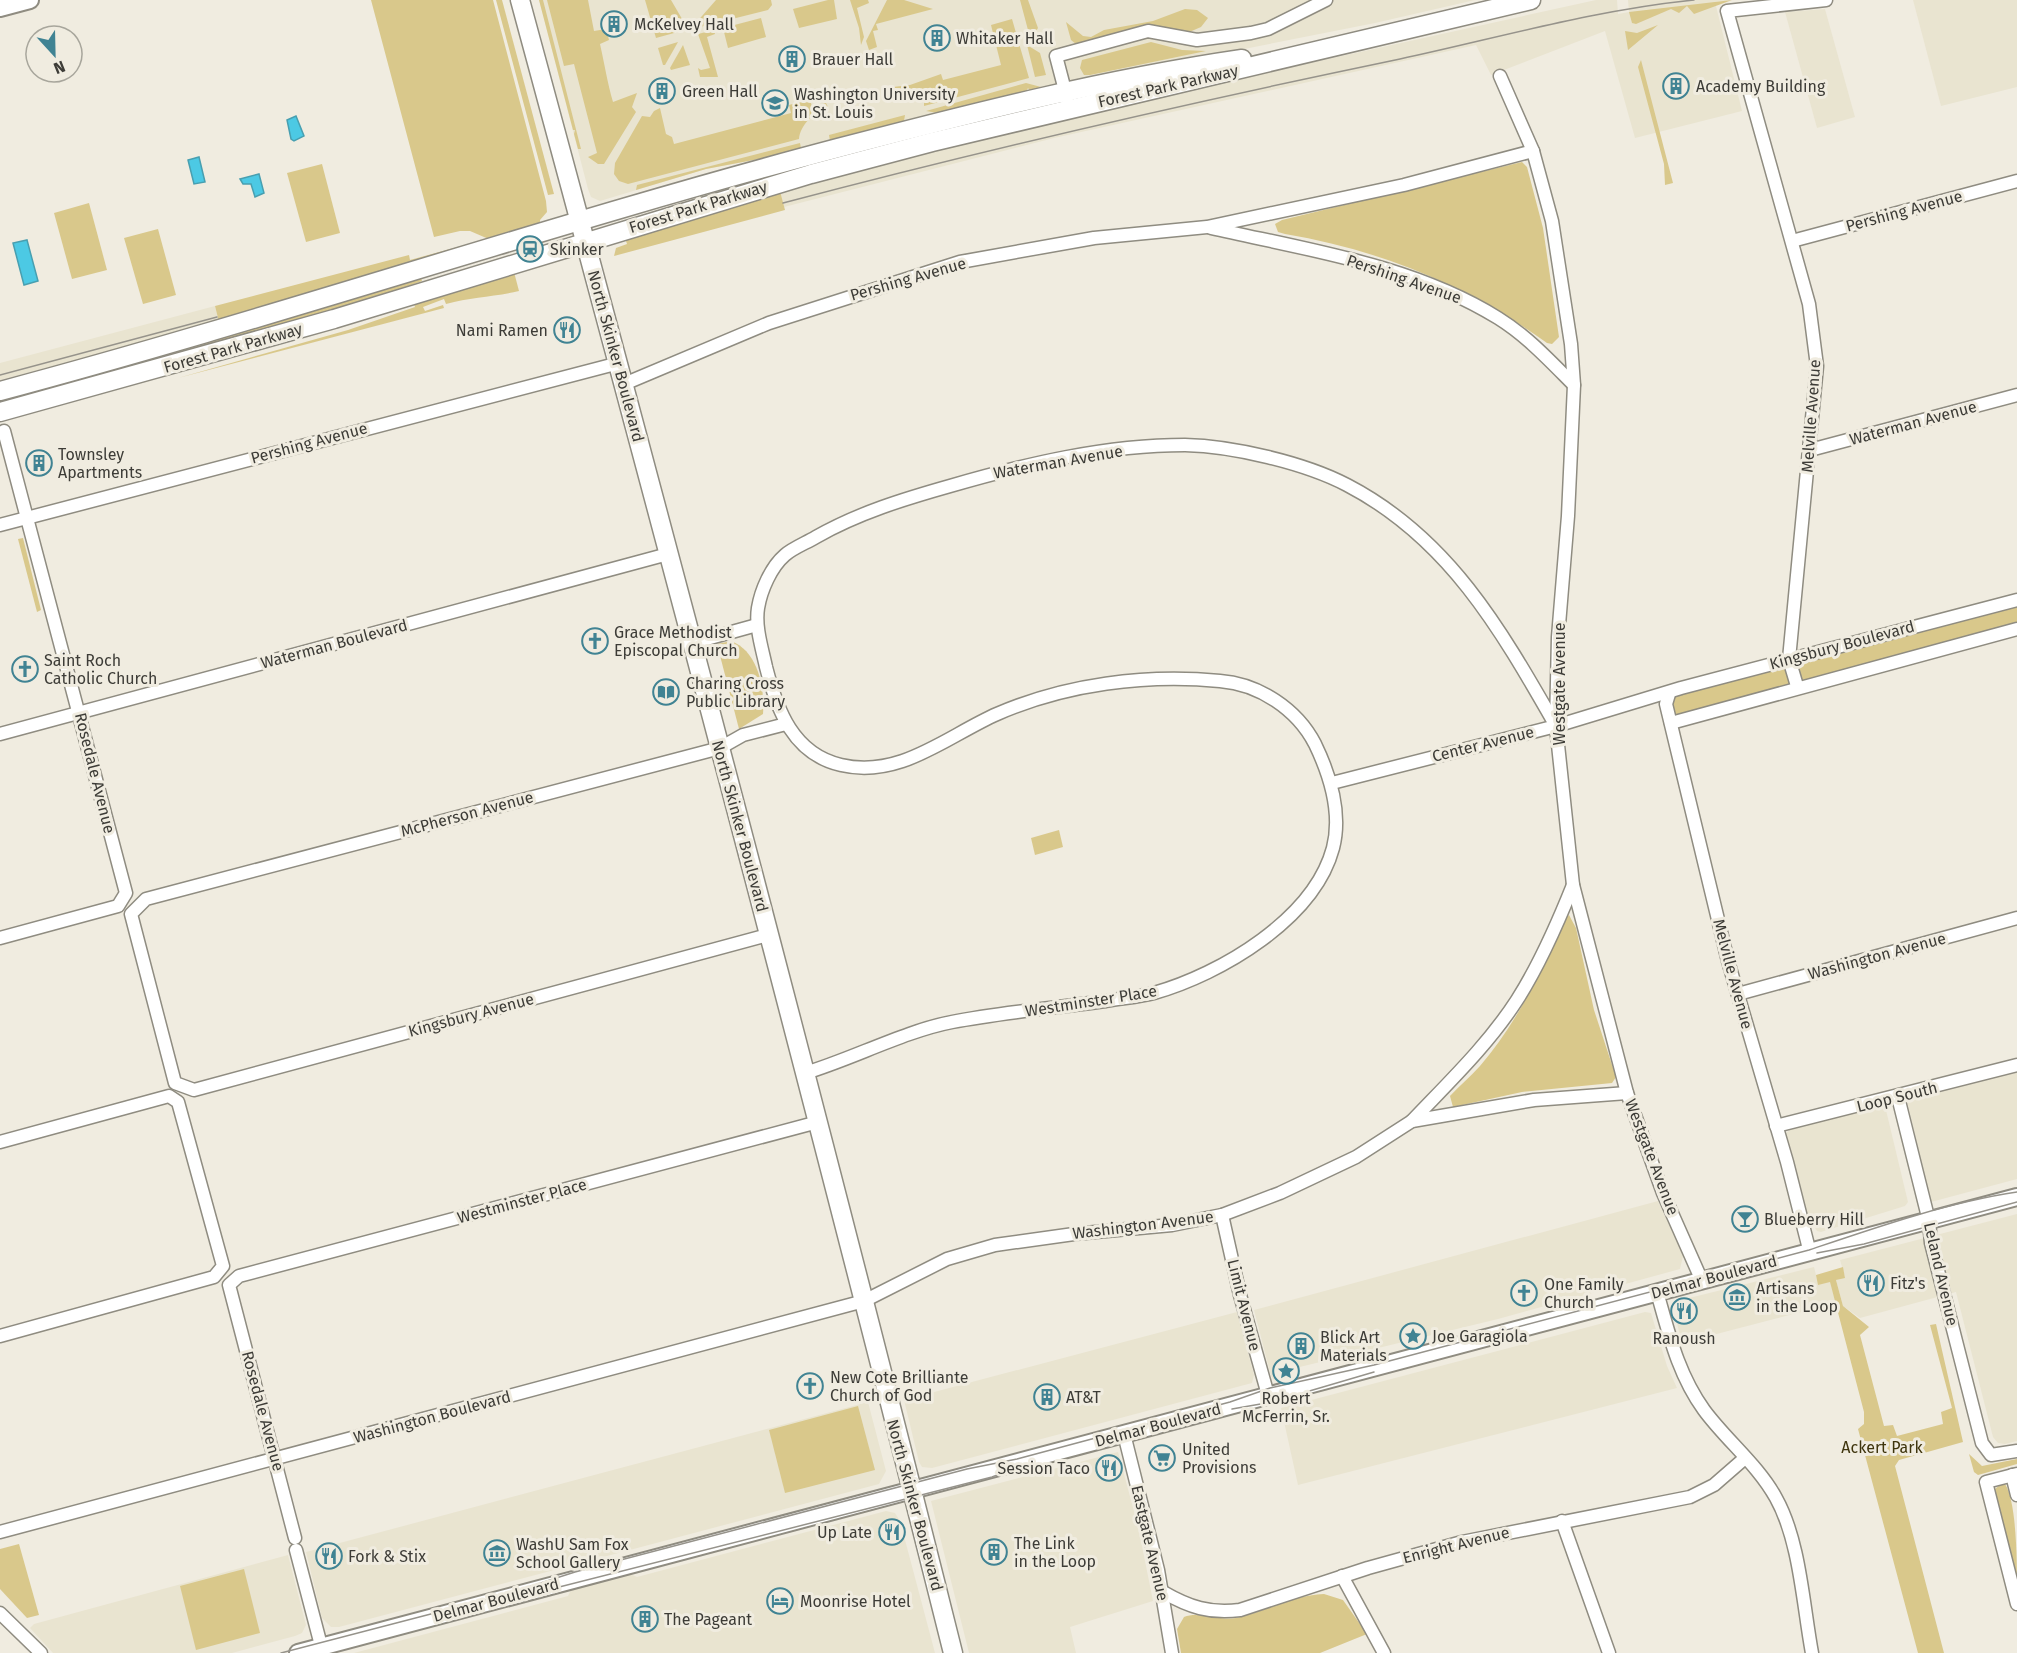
<svg xmlns="http://www.w3.org/2000/svg" width="2017" height="1653" viewBox="0 0 2017 1653" font-family="'Fira Sans',sans-serif">
	<rect width="100%" height="100%" fill="#f0ece0"/>
	<g fill="#e9e4d0">
		<polygon points="539,0 1475,0 1375,23 1234,51 796,152 706,169 600,201 591,197 588,189"/>
		<polygon points="1596,0 1617,0 1618,14 1629,12 1628,0 1734,0 1715,2 1742,111 1635,138 1605,31 1491,75 1476,45 1054,138 784,207 780,191 1073,115"/>
		<polygon points="1913,0 2017,0 2017,87 1941,106"/>
		<polygon points="1825,9 1855,117 1817,128 1785,12"/>
		<polygon points="215,306 219,322 0,380 0,363"/>
		<polygon points="2017,1070 2017,1179 1931,1202 1907,1101"/>
		<polygon points="1881,1106 1886,1110 1908,1202 1905,1206 1821,1232 1817,1231 1806,1214 1785,1134 1791,1129"/>
		<polygon points="1658,1201 1683,1256 1680,1269 1498,1319 1279,1372 1274,1380 1271,1376 1254,1310"/>
		<polygon points="2017,1214 2017,1441 2005,1444 1998,1443 1993,1437 1956,1292 1860,1318 1843,1306 1836,1280 1845,1277 1840,1260"/>
		<polygon points="1814,1267 1816,1275 1830,1281 1836,1303 1682,1343 1673,1308 1677,1301"/>
		<polygon points="1237,1312 1254,1375 1252,1383 932,1468 922,1467 919,1462 904,1400"/>
		<polygon points="1645,1312 1651,1313 1667,1366 1677,1388 1298,1485 1281,1408"/>
		<polygon points="868,1402 886,1471 879,1484 339,1627 331,1627 322,1618 306,1552"/>
		<polygon points="1118,1452 1138,1526 1153,1601 1070,1627 1076,1653 969,1653 931,1501"/>
		<polygon points="886,1511 895,1513 900,1521 935,1653 354,1653 568,1596 571,1590 578,1586 628,1573 637,1577"/>
		<polygon points="288,1555 306,1625 302,1633 295,1636 232,1653 53,1653 30,1628 34,1624"/>
	</g>
	<g fill="#d9c88b">
		<polygon points="371,0 493,0 546,201 547,212 540,220 540,226 491,240 470,231 460,231 434,237"/>
		<polygon points="496,0 502,0 554,194 548,195"/>
		<polygon points="539,0 543,0 581,149 578,149 574,134 575,130 573,130"/>
		<path d="M547,0h41l6,31 12,-2 3,11 -9,4c5,22 7,37 13,58l24,-9 -5,14 4,5 -32,52h-6l-10,-7 9,-4 -23,-89 -10,2z"/>
		<polygon points="645,0 671,0 685,24 685,30 656,38"/>
		<polygon points="716,0 771,0 772,5 768,10 696,28 695,24"/>
		<polygon points="828,0 834,0 837,19 799,28 793,9"/>
		<polygon points="850,0 868,0 869,3 857,8 864,37 861,45 859,28"/>
		<polygon points="887,0 904,0 933,9 876,24 878,30 873,31 877,47 869,50 866,41"/>
		<polygon points="1020,0 1028,0 1038,28 1035,33 1028,30"/>
		<polygon points="1732,0 1694,14 1687,6 1679,13 1671,9 1636,24 1632,23 1629,12"/>
		<polygon points="1185,9 1197,10 1208,18 1201,27 1187,33 1076,44 1071,40 1066,22 1083,36 1091,37 1104,30 1153,21"/>
		<polygon points="761,18 766,37 728,48 723,28"/>
		<polygon points="1012,19 1029,78 924,106 924,96 896,91 892,102 887,100 882,94 893,91 893,87 910,85 941,74 943,80 1001,65 991,25"/>
		<polygon points="1658,25 1628,50 1625,31 1637,33"/>
		<polygon points="714,30 715,34 707,37 718,77 700,77 698,68 701,70 710,68 698,34"/>
		<polygon points="678,42 665,65 663,65 658,48"/>
		<polygon points="1151,42 1182,50 1206,51 1090,75 1084,75 1080,68 1082,60"/>
		<polygon points="683,45 690,65 671,70 670,68"/>
		<polygon points="1027,45 1040,53 1046,75 1035,77"/>
		<polygon points="1641,60 1673,183 1665,185 1664,164 1638,67"/>
		<polygon points="1026,83 1041,87 1030,91 1028,88 1026,92 938,113 926,111"/>
		<path d="M810,99l2,8 14,-4 2,4c-13,4 -28,18 -29,32l-171,45 -9,-3 -5,-7 1,-11 27,-47 8,1 4,-6 6,-3 6,26 6,3 2,7 117,-31 -2,-8z"/>
		<polygon points="905,115 904,121 900,125 830,141 829,135"/>
		<polygon points="800,143 801,148 796,152 706,169 636,190 637,185"/>
		<path d="M1522,162l5,5 16,61 16,109 -7,7 -5,-1c-79,-57 -166,-93 -262,-109l-7,-2 -3,-8 7,-4z"/>
		<polygon points="322,164 340,233 306,242 287,173"/>
		<polygon points="780,191 785,210 614,256 616,248 627,244 625,238"/>
		<polygon points="89,203 107,270 72,279 54,213"/>
		<polygon points="158,229 176,295 143,304 124,238"/>
		<polygon points="472,243 473,245 219,322 215,306 409,255 410,260"/>
		<path d="M514,272l5,19c-25,6 -48,6 -73,13l-2,-5 -21,8 2,4 18,-6 1,3 -266,70 170,-48 67,-23 -1,-3z"/>
		<polygon points="421,278 422,281 379,297 0,405 0,399 148,359"/>
		<polygon points="23,538 41,610 37,612 18,539"/>
		<polygon points="2017,600 2017,629 1671,723 1669,694"/>
		<path d="M731,641c27,10 34,47 32,73l-24,15 -22,-85z"/>
		<polygon points="1059,830 1063,847 1035,855 1031,838"/>
		<path d="M1569,915l7,13 18,82 22,67 -4,6 -90,9 -69,15 -3,-11c9,-10 20,-19 30,-30 35,-41 62,-93 81,-144z"/>
		<polygon points="1843,1267 1845,1278 1836,1280 1843,1306 1869,1327 1860,1335 1884,1426 1893,1425 1897,1436 1943,1424 1941,1412 1952,1408 1930,1325 1936,1324 1963,1442 1899,1460 1895,1466 1944,1653 1918,1653 1858,1429 1864,1424 1864,1412 1830,1282 1818,1285 1816,1275"/>
		<polygon points="858,1406 875,1470 785,1493 769,1430"/>
		<polygon points="1969,1454 1982,1466 2017,1459 2017,1464 1978,1475 1974,1472"/>
		<path d="M2001,1484h4c12,18 12,81 12,108l-24,-95 2,-8z"/>
		<polygon points="19,1544 39,1615 27,1618 0,1589 0,1549"/>
		<polygon points="244,1569 260,1633 196,1650 180,1586"/>
		<path d="M1324,1594l19,6 24,34 -47,19h-139l-4,-24 7,-12c15,-6 35,4 52,1 29,-6 58,-23 88,-24z"/>
	</g>
	<g fill="#4cc9e4" stroke="#489fb0" stroke-width="1.5">
		<polygon points="296,116 304,136 294,141 291,139 287,120"/>
		<polygon points="199,157 205,182 194,184 188,160"/>
		<polygon points="259,174 264,193 255,197 251,184 243,184 240,179"/>
		<polygon points="27,240 38,281 24,285 13,243"/>
	</g>
	<g fill="none" stroke-linecap="round" stroke-linejoin="round">
		<g stroke="#8f8c81" stroke-width="15">
			<g id="street">
				<polyline points="1500,76 1533,151 1552,221 1571,344 1574,385 1568,516 1558,637 1556,726 1573,885 1627,1093 1663,1193 1702,1281"/>
				<polyline points="1067,98 1056,56 1148,31 1197,40 1251,33 1268,29 1326,0"/>
				<path d="M1211,228c97,22 202,37 287,90 29,18 52,43 76,67"/>
				<polyline points="1792,241 2017,181"/>
				<polyline points="624,384 769,323 960,262 1094,238 1207,227 1404,185 1533,151"/>
				<polyline points="1810,450 2017,395"/>
				<polyline points="0,525 619,363"/>
				<polyline points="692,643 757,625"/>
				<polyline points="1797,686 1789,659 1817,366 1809,304 1727,11 1826,0"/>
				<polyline points="1669,694 1666,704 1728,961 1787,1162 1810,1253"/>
				<polyline points="1671,723 2017,629"/>
				<polyline points="0,734 668,554"/>
				<polyline points="1332,783 1556,726 1681,688 2017,600"/>
				<polyline points="768,935 194,1090 175,1083 131,914 146,899 720,748 743,735 786,724"/>
				<polyline points="0,938 118,906 126,893 4,431"/>
				<polyline points="1738,994 2017,918"/>
				<path d="M805,1073c47,-14 100,-42 147,-51 51,-10 103,-14 154,-21 16,-3 33,-4 48,-8 67,-19 160,-74 179,-145 9,-35 -3,-73 -18,-104 -18,-35 -56,-60 -95,-63 -75,-7 -154,3 -223,33 -50,22 -97,65 -156,51 -48,-11 -64,-55 -75,-98 -4,-19 -11,-40 -8,-59 3,-18 13,-41 27,-53 8,-7 21,-12 31,-18 42,-24 88,-38 134,-51 76,-22 155,-41 235,-41 48,1 120,18 162,40 102,53 154,145 209,241"/>
				<polyline points="1898,1097 1929,1221 1931,1243 1982,1443 1991,1455 2017,1451"/>
				<path d="M1412,1121c36,-38 76,-76 105,-121 23,-36 40,-75 56,-115"/>
				<polyline points="1776,1126 2017,1065"/>
				<polyline points="0,1142 169,1096 178,1102 223,1266 214,1277 0,1336"/>
				<polyline points="1222,1215 1240,1295 1268,1395"/>
				<path d="M1657,1292c12,42 21,82 47,118 22,30 54,55 72,88 24,43 27,107 36,155"/>
				<polyline points="1124,1434 1158,1570 1172,1653"/>
				<polyline points="2017,1474 1986,1482 2017,1604"/>
				<polyline points="2012,1475 2017,1495"/>
				<polyline points="1562,1521 1609,1653"/>
				<polyline points="0,1532 864,1301 947,1259 995,1245 1074,1234 1172,1225 1222,1215 1280,1193 1356,1157 1412,1121 1534,1100 1627,1093"/>
				<polyline points="295,1538 229,1285 239,1276 818,1122"/>
				<polyline points="296,1550 323,1653"/>
				<polyline points="1342,1576 1384,1653"/>
				<path d="M1163,1592c26,15 47,22 77,18l128,-42 94,-26 228,-45 24,-12 31,-27"/>
				<polyline points="0,1613 41,1653"/>
			</g>
		</g>
		<g stroke="#8f8c81" stroke-width="20">
			<g id="secondary">
				<polyline points="0,8 30,0"/>
				<polyline points="298,1653 2017,1197"/>
			</g>
		</g>
		<g stroke="#8f8c81" stroke-width="21">
			<g id="primary">
				<path d="M520,0c149,550 295,1101 433,1653"/>
				<path d="M0,391c281,-75 557,-169 838,-243 134,-35 267,-69 404,-89"/>
				<polyline points="0,412 334,319 811,174 932,142 1531,0"/>
			</g>
		</g>
		<use href="#street" stroke="#fff" stroke-width="12"/>
		<use href="#secondary" stroke="#fff" stroke-width="16"/>
		<use href="#primary" stroke="#fff" stroke-width="18"/>
		<g stroke="#96938b" stroke-width="1.5">
			<path d="M783,203c204,-54 410,-101 617,-144 98,-21 194,-49 294,-59"/>
			<polyline points="0,375 217,317"/>
			<polyline points="1817,1253 1864,1244 2017,1202"/>
			<polyline points="1232,1409 1272,1402 1374,1372"/>
			<polyline points="512,1599 992,1477 1026,1464"/>
			<path d="M281,1653l219,-57 75,-24 392,-103 50,-10 213,-57 40,-14 104,-23 435,-115c65,-22 140,-48 208,-58"/>
		</g>
	</g>
	<defs>
		<g id="building-ring" transform="scale(1.35)"><circle r="9.5" fill="#f0ece0" stroke="#408393" stroke-width="1.5"/><path d="M-4-6H4V6H1V3H-1V6H-4ZM-2.5-4.3h1.7v1.8h-1.7ZM.8-4.3h1.7v1.8H.8ZM-2.5-1h1.7V.8h-1.7ZM.8-1h1.7V.8H.8Z" fill="#408393"/></g>
		<g id="university-ring" transform="scale(1.35)"><circle r="9.5" fill="#f0ece0" stroke="#408393" stroke-width="1.5"/><path d="M0-5L7-2L0 1L-7-2ZM-4 1L0 2.5L4 1V4Q0 6-4 4Z" fill="#408393"/></g>
		<g id="station-ring" transform="scale(1.35)"><circle r="9.5" fill="#f0ece0" stroke="#408393" stroke-width="1.5"/><path d="M-3-6H3Q5-6 5-4V2Q5 4 3 4L4.5 6H3L1.5 4h-3L-3 6H-4.5L-3 4Q-5 4-5 2V-4Q-5-6-3-6ZM-3.5-4v3h7v-3ZM-3.5 1v1.5H-2V1ZM2 1v1.5H3.5V1Z" fill="#408393"/></g>
		<g id="restaurant-ring" transform="scale(1.35)"><circle r="9.5" fill="#f0ece0" stroke="#408393" stroke-width="1.5"/><path d="M-5-6h1v4h1v-4h1v4h1v-4h1v5L-1.5 .5V6h-2V.5L-5-1ZM5-6V6H3V1.5H1.5Q1.5-4 5-6Z" fill="#408393"/></g>
		<g id="church-ring" transform="scale(1.35)"><circle r="9.5" fill="#f0ece0" stroke="#408393" stroke-width="1.5"/><path d="M-1.2-6h2.4v3.5h3.3v2.4h-3.3V6h-2.4V-.1h-3.3v-2.4h3.3Z" fill="#408393"/></g>
		<g id="library-ring" transform="scale(1.35)"><circle r="9.5" fill="#f0ece0" stroke="#408393" stroke-width="1.5"/><path d="M-6-4Q-3-5.5-.7-3.5V5Q-3 3-6 4ZM6-4Q3-5.5 .7-3.5V5Q3 3 6 4Z" fill="#408393"/></g>
		<g id="bar-ring" transform="scale(1.35)"><circle r="9.5" fill="#f0ece0" stroke="#408393" stroke-width="1.5"/><path d="M-6-5H6L.8 .8V4.5H3.5V6h-7V4.5H-.8V.8Z" fill="#408393"/></g>
		<g id="museum-ring" transform="scale(1.35)"><circle r="9.5" fill="#f0ece0" stroke="#408393" stroke-width="1.5"/><path d="M0-6L6-3V-2H-6V-3ZM-5-1h2V3h-2ZM-1-1h2V3h-2ZM3-1h2V3H3ZM-6 4H6V6H-6Z" fill="#408393"/></g>
		<g id="sight-ring" transform="scale(1.35)"><circle r="9.5" fill="#f0ece0" stroke="#408393" stroke-width="1.5"/><path d="M0-6L1.8-2.2L6-1.7L2.9 1.2L3.7 5.4L0 3.3L-3.7 5.4L-2.9 1.2L-6-1.7L-1.8-2.2Z" fill="#408393"/></g>
		<g id="supermarket-ring" transform="scale(1.35)"><circle r="9.5" fill="#f0ece0" stroke="#408393" stroke-width="1.5"/><path d="M-6-5.5h2.5l.6 2H6L4.5 2H-2.5L-4.4-4H-6ZM-1.5 3.2a1.3 1.3 0 1 0 .1 0ZM3 3.2a1.3 1.3 0 1 0 .1 0Z" fill="#408393"/></g>
		<g id="hotel-ring" transform="scale(1.35)"><circle r="9.5" fill="#f0ece0" stroke="#408393" stroke-width="1.5"/><path d="M-6-4.5h1.5V1H6V5H4.5V3h-9V5H-6ZM-4 0a1.8 1.8 0 1 1 3.6 0ZM.5 0V-2.5h3Q6-2.5 6 0Z" fill="#408393"/></g>
	</defs>
	<g fill-rule="evenodd">
		<use href="#building-ring" x="614" y="24"/>
		<use href="#building-ring" x="937" y="38"/>
		<use href="#building-ring" x="792" y="59"/>
		<use href="#building-ring" x="1676" y="86"/>
		<use href="#building-ring" x="662" y="91"/>
		<use href="#university-ring" x="775" y="103"/>
		<use href="#station-ring" x="530" y="249"/>
		<use href="#restaurant-ring" x="567" y="330"/>
		<use href="#building-ring" x="39" y="463"/>
		<use href="#church-ring" x="595" y="641"/>
		<use href="#church-ring" x="25" y="669"/>
		<use href="#library-ring" x="666" y="692"/>
		<use href="#bar-ring" x="1745" y="1219"/>
		<use href="#restaurant-ring" x="1871" y="1283"/>
		<use href="#church-ring" x="1524" y="1293"/>
		<use href="#museum-ring" x="1737" y="1297"/>
		<use href="#restaurant-ring" x="1684" y="1311"/>
		<use href="#sight-ring" x="1413" y="1336"/>
		<use href="#building-ring" x="1301" y="1346"/>
		<use href="#sight-ring" x="1286" y="1371"/>
		<use href="#church-ring" x="810" y="1386"/>
		<use href="#building-ring" x="1047" y="1397"/>
		<use href="#supermarket-ring" x="1162" y="1458"/>
		<use href="#restaurant-ring" x="1109" y="1468"/>
		<use href="#restaurant-ring" x="892" y="1532"/>
		<use href="#building-ring" x="994" y="1552"/>
		<use href="#museum-ring" x="497" y="1553"/>
		<use href="#restaurant-ring" x="329" y="1556"/>
		<use href="#hotel-ring" x="780" y="1601"/>
		<use href="#building-ring" x="645" y="1619"/>
	</g>
	<g text-anchor="middle" dominant-baseline="central" stroke-width="6" stroke-linejoin="round" paint-order="stroke">
		<g font-size="16" fill="#3d3c37" stroke="#f0ece0" text-anchor="start">
			<text x="634" y="24">McKelvey Hall</text>
			<text x="956" y="38">Whitaker Hall</text>
			<text x="812" y="59">Brauer Hall</text>
			<text x="1696" y="86">Academy Building</text>
			<text x="682" y="91">Green Hall</text>
			<text x="794" y="94">Washington University<tspan x="794" dy="18">in St. Louis</tspan></text>
			<text x="550" y="249">Skinker</text>
			<text x="548" y="330" text-anchor="end">Nami Ramen</text>
			<text x="58" y="454">Townsley<tspan x="58" dy="18">Apartments</tspan></text>
			<text x="614" y="632">Grace Methodist<tspan x="614" dy="18">Episcopal Church</tspan></text>
			<text x="44" y="660">Saint Roch<tspan x="44" dy="18">Catholic Church</tspan></text>
			<text x="686" y="683">Charing Cross<tspan x="686" dy="18">Public Library</tspan></text>
			<text x="1764" y="1219">Blueberry Hill</text>
			<text x="1890" y="1283">Fitz's</text>
			<text x="1544" y="1284">One Family<tspan x="1544" dy="18">Church</tspan></text>
			<text x="1756" y="1288">Artisans<tspan x="1756" dy="18">in the Loop</tspan></text>
			<text x="1432" y="1336">Joe Garagiola</text>
			<text x="1320" y="1337">Blick Art<tspan x="1320" dy="18">Materials</tspan></text>
			<text x="1684" y="1338" text-anchor="middle">Ranoush</text>
			<text x="830" y="1377">New Cote Brilliante<tspan x="830" dy="18">Church of God</tspan></text>
			<text x="1066" y="1397">AT&amp;T</text>
			<text x="1286" y="1398" text-anchor="middle">Robert<tspan x="1286" dy="18">McFerrin, Sr.</tspan></text>
			<text x="1182" y="1449">United<tspan x="1182" dy="18">Provisions</tspan></text>
			<text x="1090" y="1468" text-anchor="end">Session Taco</text>
			<text x="872" y="1532" text-anchor="end">Up Late</text>
			<text x="1014" y="1543">The Link<tspan x="1014" dy="18">in the Loop</tspan></text>
			<text x="516" y="1544">WashU Sam Fox<tspan x="516" dy="18">School Gallery</tspan></text>
			<text x="348" y="1556">Fork &amp; Stix</text>
			<text x="800" y="1601">Moonrise Hotel</text>
			<text x="664" y="1619">The Pageant</text>
		</g>
		<g font-size="16" fill="#3d3c37" stroke="#f0ece0">
			<text transform="translate(1168 86) rotate(-13)">Forest Park Parkway</text>
			<text transform="translate(698 207) rotate(-17)">Forest Park Parkway</text>
			<text transform="translate(1904 211) rotate(-15)">Pershing Avenue</text>
			<text transform="translate(908 279) rotate(-16)">Pershing Avenue</text>
			<text transform="translate(1404 279) rotate(19)">Pershing Avenue</text>
			<text transform="translate(233 348) rotate(-16)">Forest Park Parkway</text>
			<text transform="translate(616 356) rotate(75)">North Skinker Boulevard</text>
			<text transform="translate(1811 416) rotate(-86)">Melville Avenue</text>
			<text transform="translate(1913 423) rotate(-15)">Waterman Avenue</text>
			<text transform="translate(309 443) rotate(-15)">Pershing Avenue</text>
			<text transform="translate(1058 462) rotate(-10)">Waterman Avenue</text>
			<text transform="translate(334 644) rotate(-15)">Waterman Boulevard</text>
			<text transform="translate(1842 645) rotate(-15)">Kingsbury Boulevard</text>
			<text transform="translate(1559 684) rotate(-90)">Westgate Avenue</text>
			<text transform="translate(1483 744) rotate(-14)">Center Avenue</text>
			<text transform="translate(95 773) rotate(76)">Rosedale Avenue</text>
			<text transform="translate(467 814) rotate(-15)">McPherson Avenue</text>
			<text transform="translate(740 826) rotate(75)">North Skinker Boulevard</text>
			<text transform="translate(1877 956) rotate(-15)">Washington Avenue</text>
			<text transform="translate(1733 974) rotate(75)">Melville Avenue</text>
			<text transform="translate(1091 1001) rotate(-9)">Westminster Place</text>
			<text transform="translate(471 1015) rotate(-15)">Kingsbury Avenue</text>
			<text transform="translate(1897 1097) rotate(-14)">Loop South</text>
			<text transform="translate(1652 1157) rotate(69)">Westgate Avenue</text>
			<text transform="translate(522 1201) rotate(-15)">Westminster Place</text>
			<text transform="translate(1143 1225) rotate(-7)">Washington Avenue</text>
			<text transform="translate(1941 1274) rotate(77)">Leland Avenue</text>
			<text transform="translate(1714 1277) rotate(-15)">Delmar Boulevard</text>
			<text transform="translate(1244 1305) rotate(76)">Limit Avenue</text>
			<text transform="translate(263 1411) rotate(75)">Rosedale Avenue</text>
			<text transform="translate(432 1417) rotate(-15)">Washington Boulevard</text>
			<text transform="translate(1158 1425) rotate(-15)">Delmar Boulevard</text>
			<text transform="translate(915 1505) rotate(75)">North Skinker Boulevard</text>
			<text transform="translate(1150 1543) rotate(77)">Eastgate Avenue</text>
			<text transform="translate(1456 1545) rotate(-14)">Enright Avenue</text>
			<text transform="translate(496 1600) rotate(-15)">Delmar Boulevard</text>
		</g>
		<g font-size="16" fill="#3e340c" stroke="#f0ece0">
			<text x="1882" y="1447">Ackert Park</text>
		</g>
	</g>
	<g transform="translate(54 54) rotate(158)"><circle r="28" fill="#f0ece0" stroke="#a8a69c" stroke-width="1.5"/>
	<path d="M0-4.5L10 22L0 15L-10 22Z" fill="#408393"/>
	<text y="-9" font-size="16" font-weight="bold" text-anchor="middle" fill="#3d3c37">N</text>
	</g>
</svg>
